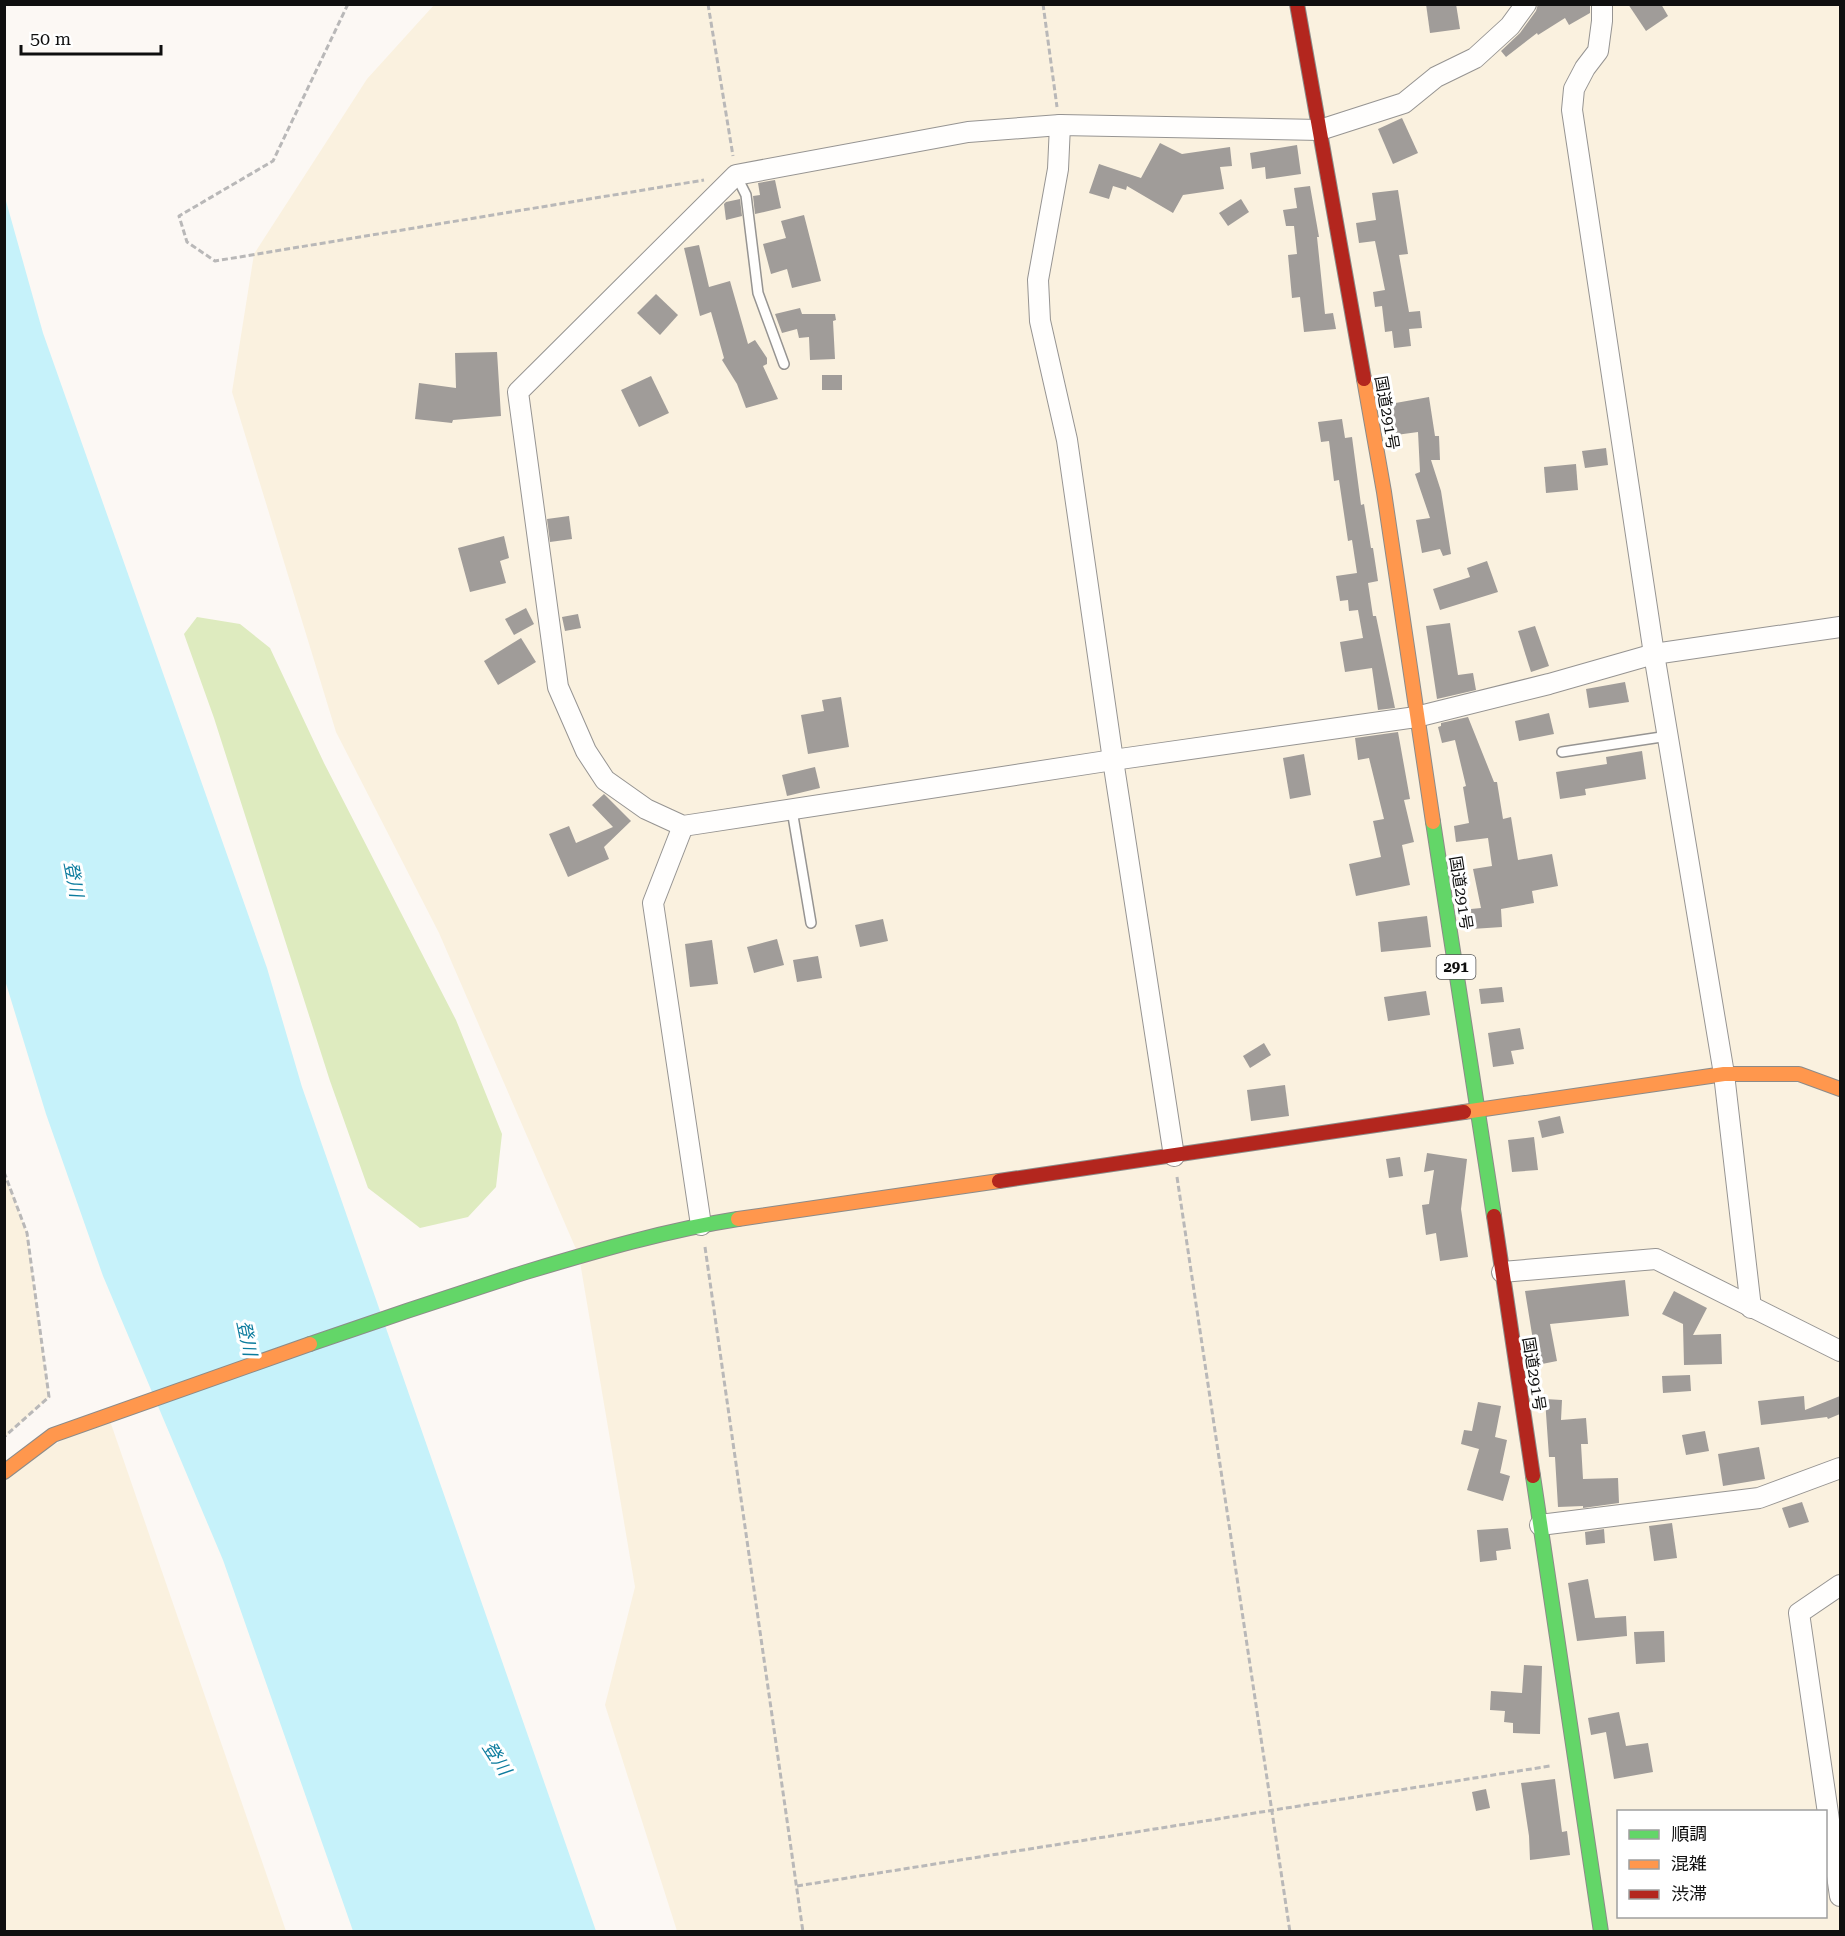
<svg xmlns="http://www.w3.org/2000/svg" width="1845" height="1936" viewBox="0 0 1845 1936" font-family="'Roboto Serif','Noto Sans JP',serif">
	<rect width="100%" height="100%" fill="#fcf8f4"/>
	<g fill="#faf1df" fill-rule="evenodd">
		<path d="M434,5h1406v1926h-1163l-72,-226 30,-118 -56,-331 -140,-323 -103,-201 -104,-340 22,-138 113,-175zM1618,1812h208v104h-208z"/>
		<polygon points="4,1172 27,1233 49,1397 5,1437"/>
		<polygon points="108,1415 286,1931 5,1932 5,1472"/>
	</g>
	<polygon fill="#deebbf" points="197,617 240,624 270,648 324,763 456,1020 502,1134 496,1187 468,1217 420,1228 368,1188 330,1081 214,718 184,634"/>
	<polygon fill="#c6f2fa" points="4,123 6,201 43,333 267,968 302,1087 596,1931 353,1931 223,1560 103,1276 46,1114 4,977"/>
	<g fill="#a09c99">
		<polygon points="1426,4 1456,4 1460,29 1430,33"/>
		<polygon points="1538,4 1590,4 1590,13 1569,25 1565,18 1538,35 1537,33 1506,57 1501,51 1520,33 1536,11"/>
		<polygon points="1628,4 1661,4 1668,16 1646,31"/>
		<polygon points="1402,118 1418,153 1393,164 1378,129"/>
		<polygon points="1160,143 1182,154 1230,147 1232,166 1220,167 1224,189 1183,195 1173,213 1127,186 1126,190 1113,186 1109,199 1089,193 1099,164 1141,178"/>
		<polygon points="1297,145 1301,174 1266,179 1265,167 1252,169 1250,153"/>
		<polygon points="775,180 781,208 755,214 753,196 760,195 758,183"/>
		<polygon points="1310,186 1319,237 1317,237 1325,314 1333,313 1336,329 1304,332 1300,297 1292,298 1288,255 1297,254 1294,226 1286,226 1283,210 1297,208 1294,188"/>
		<polygon points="1398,190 1408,254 1399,255 1409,312 1420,311 1422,328 1409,329 1411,346 1394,348 1392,331 1385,332 1382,306 1375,307 1373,292 1385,290 1375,241 1359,243 1356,223 1376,220 1372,193"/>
		<polygon points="740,199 742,216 726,220 724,204 726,202"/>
		<polygon points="1241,199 1249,212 1228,226 1219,213"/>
		<polygon points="804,215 821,281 792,288 787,269 771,274 763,244 786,238 781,221"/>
		<polygon points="699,245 709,287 730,281 748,344 755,340 767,358 767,364 763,366 778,399 746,408 737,384 722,360 724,358 711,312 700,316 684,248"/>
		<polygon points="656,294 678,315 660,335 637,313"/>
		<polygon points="800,308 802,314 835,314 836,320 833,321 835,359 810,360 809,337 799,338 797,329 782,333 775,314"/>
		<polygon points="497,352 501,416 453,420 452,423 415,419 419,383 456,388 455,353"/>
		<rect x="822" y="375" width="20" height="15"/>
		<polygon points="651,376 669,413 639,427 621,390"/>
		<polygon points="1429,397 1435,436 1439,436 1440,460 1431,460 1441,491 1451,554 1443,556 1440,549 1422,553 1416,520 1430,518 1415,474 1420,472 1418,432 1396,435 1390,404"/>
		<polygon points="1342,419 1345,438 1352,437 1361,505 1364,504 1371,548 1373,548 1378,581 1368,583 1373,616 1376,616 1395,708 1378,710 1372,668 1345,672 1340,642 1363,638 1358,610 1349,611 1348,600 1340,601 1336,576 1357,573 1352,540 1348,541 1339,480 1334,481 1329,441 1321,442 1318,422"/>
		<polygon points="1606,448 1608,465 1585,468 1582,451"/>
		<polygon points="1576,464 1578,490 1546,493 1544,467"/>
		<polygon points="569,516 572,539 550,542 547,519"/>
		<polygon points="504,536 509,558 500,561 506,583 470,592 458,548"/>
		<polygon points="1487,561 1498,592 1440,610 1433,589 1470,577 1467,568"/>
		<polygon points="526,608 534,624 514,635 505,619"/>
		<polygon points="578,614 581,628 565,631 562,617"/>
		<polygon points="1450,623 1458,675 1473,673 1476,690 1437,699 1426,626"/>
		<polygon points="1535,626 1549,666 1531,672 1518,631"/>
		<polygon points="521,638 536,662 498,685 484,661"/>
		<polygon points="1625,682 1629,702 1589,708 1586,689"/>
		<polygon points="841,697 849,747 808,754 801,715 824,711 822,700"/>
		<polygon points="1549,713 1554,734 1519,741 1515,721"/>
		<polygon points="1468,717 1494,782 1497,782 1503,819 1511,817 1518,860 1552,854 1558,886 1532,891 1534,903 1501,909 1502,927 1472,929 1471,909 1481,908 1473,869 1492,866 1488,838 1456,842 1454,826 1469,823 1463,787 1466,786 1455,740 1442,743 1438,727 1441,726 1441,723"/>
		<polygon points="1398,732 1410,799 1404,800 1414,842 1402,845 1410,885 1356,896 1349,864 1381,857 1373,821 1384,819 1369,758 1358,760 1355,738"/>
		<polygon points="1642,751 1646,779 1585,789 1586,795 1560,799 1556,772 1607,764 1606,757"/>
		<polygon points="1304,754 1311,795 1290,799 1283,758"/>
		<polygon points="815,767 820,788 787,796 782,775"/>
		<polygon points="604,794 631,821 604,847 609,859 568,877 549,834 569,826 576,843 613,827 592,805"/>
		<polygon points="1427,916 1431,947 1381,952 1378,922"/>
		<polygon points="883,919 888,941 860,947 855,925"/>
		<polygon points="777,939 784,965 754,973 747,947"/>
		<polygon points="712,940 718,984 690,987 685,944"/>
		<polygon points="818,956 822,978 797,982 793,960"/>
		<polygon points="1502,987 1504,1002 1481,1004 1479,989"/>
		<polygon points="1426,991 1430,1015 1388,1021 1384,997"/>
		<polygon points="1520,1028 1524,1049 1511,1051 1514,1064 1493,1067 1488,1033"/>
		<polygon points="1264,1043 1271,1055 1250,1068 1243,1056"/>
		<polygon points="1285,1085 1289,1116 1251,1121 1247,1090"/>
		<polygon points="1560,1116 1564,1133 1542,1138 1538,1121"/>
		<polygon points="1534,1137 1538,1170 1512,1172 1508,1140"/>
		<polygon points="1427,1153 1467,1159 1461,1209 1468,1257 1440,1261 1436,1233 1426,1235 1422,1205 1429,1204 1434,1170 1424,1172"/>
		<polygon points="1400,1157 1403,1176 1389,1178 1386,1159"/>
		<polygon points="1625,1280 1629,1316 1550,1324 1557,1361 1537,1365 1525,1291"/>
		<polygon points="1674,1291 1707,1308 1693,1335 1721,1334 1722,1364 1684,1365 1683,1324 1662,1314"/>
		<polygon points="1690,1375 1691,1391 1663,1393 1662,1376"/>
		<polygon points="1804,1396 1805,1410 1840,1396 1840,1414 1828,1419 1827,1417 1761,1425 1758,1401"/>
		<polygon points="1545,1399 1562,1400 1561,1420 1586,1418 1588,1444 1581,1444 1583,1479 1618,1478 1619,1503 1583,1508 1583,1506 1558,1507 1555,1457 1549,1457"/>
		<polygon points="1478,1402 1501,1406 1495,1437 1507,1440 1500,1473 1510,1476 1503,1501 1467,1490 1479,1449 1461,1444 1464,1430 1472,1431"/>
		<polygon points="1705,1431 1709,1451 1686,1455 1682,1435"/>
		<polygon points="1759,1447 1765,1479 1723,1486 1718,1454"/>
		<polygon points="1802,1502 1809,1522 1789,1528 1782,1508"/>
		<polygon points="1672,1523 1677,1558 1654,1561 1649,1526"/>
		<polygon points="1508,1528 1511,1549 1496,1551 1497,1560 1480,1562 1477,1530"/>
		<polygon points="1604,1529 1605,1543 1586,1545 1585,1532"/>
		<polygon points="1588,1579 1595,1618 1626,1616 1627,1636 1577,1641 1568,1583"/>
		<polygon points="1664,1631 1665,1662 1636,1664 1634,1632"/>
		<polygon points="1524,1665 1542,1666 1540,1734 1513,1733 1513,1723 1504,1722 1505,1711 1490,1710 1491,1691 1522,1693"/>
		<polygon points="1619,1712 1626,1746 1648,1743 1653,1772 1614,1779 1606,1732 1591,1735 1588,1718"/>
		<polygon points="1555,1779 1562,1832 1567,1831 1570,1855 1530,1860 1529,1836 1521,1783"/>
		<polygon points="1486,1789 1490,1808 1476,1811 1472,1792"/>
	</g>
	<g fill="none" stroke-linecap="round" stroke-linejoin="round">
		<g stroke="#969492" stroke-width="12">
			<g id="lane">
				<polyline points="736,175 746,195 758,293 784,364"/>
				<polyline points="1562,752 1668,736"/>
				<polyline points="792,810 811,923"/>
			</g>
		</g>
		<g stroke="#969492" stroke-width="22">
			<g id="street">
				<polyline points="1526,4 1510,26 1475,58 1436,77 1404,103 1320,130 1060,125 968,132 736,175 518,392 558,687 586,751 605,780 646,809 683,826 1113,760 1416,717 1549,684 1654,654 1840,627"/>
				<polyline points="1602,4 1602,21 1598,51 1585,68 1574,89 1572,110 1654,654 1724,1074 1751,1308"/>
				<polyline points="1060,125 1058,169 1038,280 1040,321 1067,440 1113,760 1174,1156"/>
				<polyline points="683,826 653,903 701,1225"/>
				<polyline points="1502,1272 1656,1259 1840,1351"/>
				<polyline points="1540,1525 1759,1498 1840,1468"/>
				<polyline points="1840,1585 1799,1613 1840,1896"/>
			</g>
		</g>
		<g stroke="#8c8b89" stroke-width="16">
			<g id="fast">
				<polyline points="1433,822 1494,1216"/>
				<path d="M310,1344c72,-25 144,-49 216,-72 70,-21 141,-42 212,-53"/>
				<polyline points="1533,1476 1601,1932"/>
			</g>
		</g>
		<g stroke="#8c8b89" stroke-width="16">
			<g id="slow">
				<polyline points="1364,379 1384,492 1433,822"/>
				<polyline points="1464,1112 1724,1074 1799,1074 1840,1089"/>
				<polyline points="738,1219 999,1181"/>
				<polyline points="4,1472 53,1435 310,1344"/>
			</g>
		</g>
		<g stroke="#8c8b89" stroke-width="16">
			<g id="jam">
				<polyline points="1297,4 1364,379"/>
				<polyline points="999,1181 1464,1112"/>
				<polyline points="1494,1216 1533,1476"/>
			</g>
		</g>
		<g stroke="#b9b8b8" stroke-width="3" stroke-dasharray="6 3" stroke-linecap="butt">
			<polyline points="348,4 273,161 179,216 187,242 215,261 704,180"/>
			<polyline points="708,4 733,156"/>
			<polyline points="1043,4 1057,107"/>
			<polyline points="4,1172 27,1233 49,1397 4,1437"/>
			<polyline points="1177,1177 1290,1932"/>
			<polyline points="705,1247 803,1932"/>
			<polyline points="797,1886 1550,1766"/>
		</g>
		<use href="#lane" stroke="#fffefd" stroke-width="9"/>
		<use href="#street" stroke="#fffefd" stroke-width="20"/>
		<use href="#fast" stroke="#63d668" stroke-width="14"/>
		<use href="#slow" stroke="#ff974d" stroke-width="14"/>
		<use href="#jam" stroke="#b3261e" stroke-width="14"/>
	</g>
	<g text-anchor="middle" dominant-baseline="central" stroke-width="6" stroke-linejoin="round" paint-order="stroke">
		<rect fill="#fff" stroke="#575757" stroke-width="1.5" x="1436.5" y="955" width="39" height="24" rx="4.5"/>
		<g font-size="15" font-weight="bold" fill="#0f0f0f">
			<text x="1456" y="967">291</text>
		</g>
		<g font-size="16" fill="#0f0f0f" stroke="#fff">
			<text transform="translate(1387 413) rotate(80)">国道291号</text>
			<text transform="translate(1461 893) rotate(81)">国道291号</text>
			<text transform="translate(1534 1374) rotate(81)">国道291号</text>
		</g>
		<g font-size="18" font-style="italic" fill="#0c7c9e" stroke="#fff">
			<text transform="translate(74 879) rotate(79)">登川</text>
			<text transform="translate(247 1338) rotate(78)">登川</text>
			<text transform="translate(497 1758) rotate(57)">登川</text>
		</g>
	</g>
	<rect width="1845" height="1936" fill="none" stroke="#0f0f0f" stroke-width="12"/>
	<rect x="1617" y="1810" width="210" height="108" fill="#ffffff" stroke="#9f9f9f" stroke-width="1.5"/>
	<rect x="1629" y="1830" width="30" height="9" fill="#63d668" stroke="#9f9f9f" stroke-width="1.5"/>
	<text x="1671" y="1840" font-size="18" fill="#0f0f0f">順調</text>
	<rect x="1629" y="1860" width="30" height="9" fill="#ff974d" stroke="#9f9f9f" stroke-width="1.5"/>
	<text x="1671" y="1870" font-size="18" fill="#0f0f0f">混雑</text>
	<rect x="1629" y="1890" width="30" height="9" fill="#b3261e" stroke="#9f9f9f" stroke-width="1.5"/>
	<text x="1671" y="1900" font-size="18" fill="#0f0f0f">渋滞</text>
	<path d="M21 45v9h140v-9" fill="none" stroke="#0f0f0f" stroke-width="3"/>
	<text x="30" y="45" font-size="18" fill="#0f0f0f" stroke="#ffffff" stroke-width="4.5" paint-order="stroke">50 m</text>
</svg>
